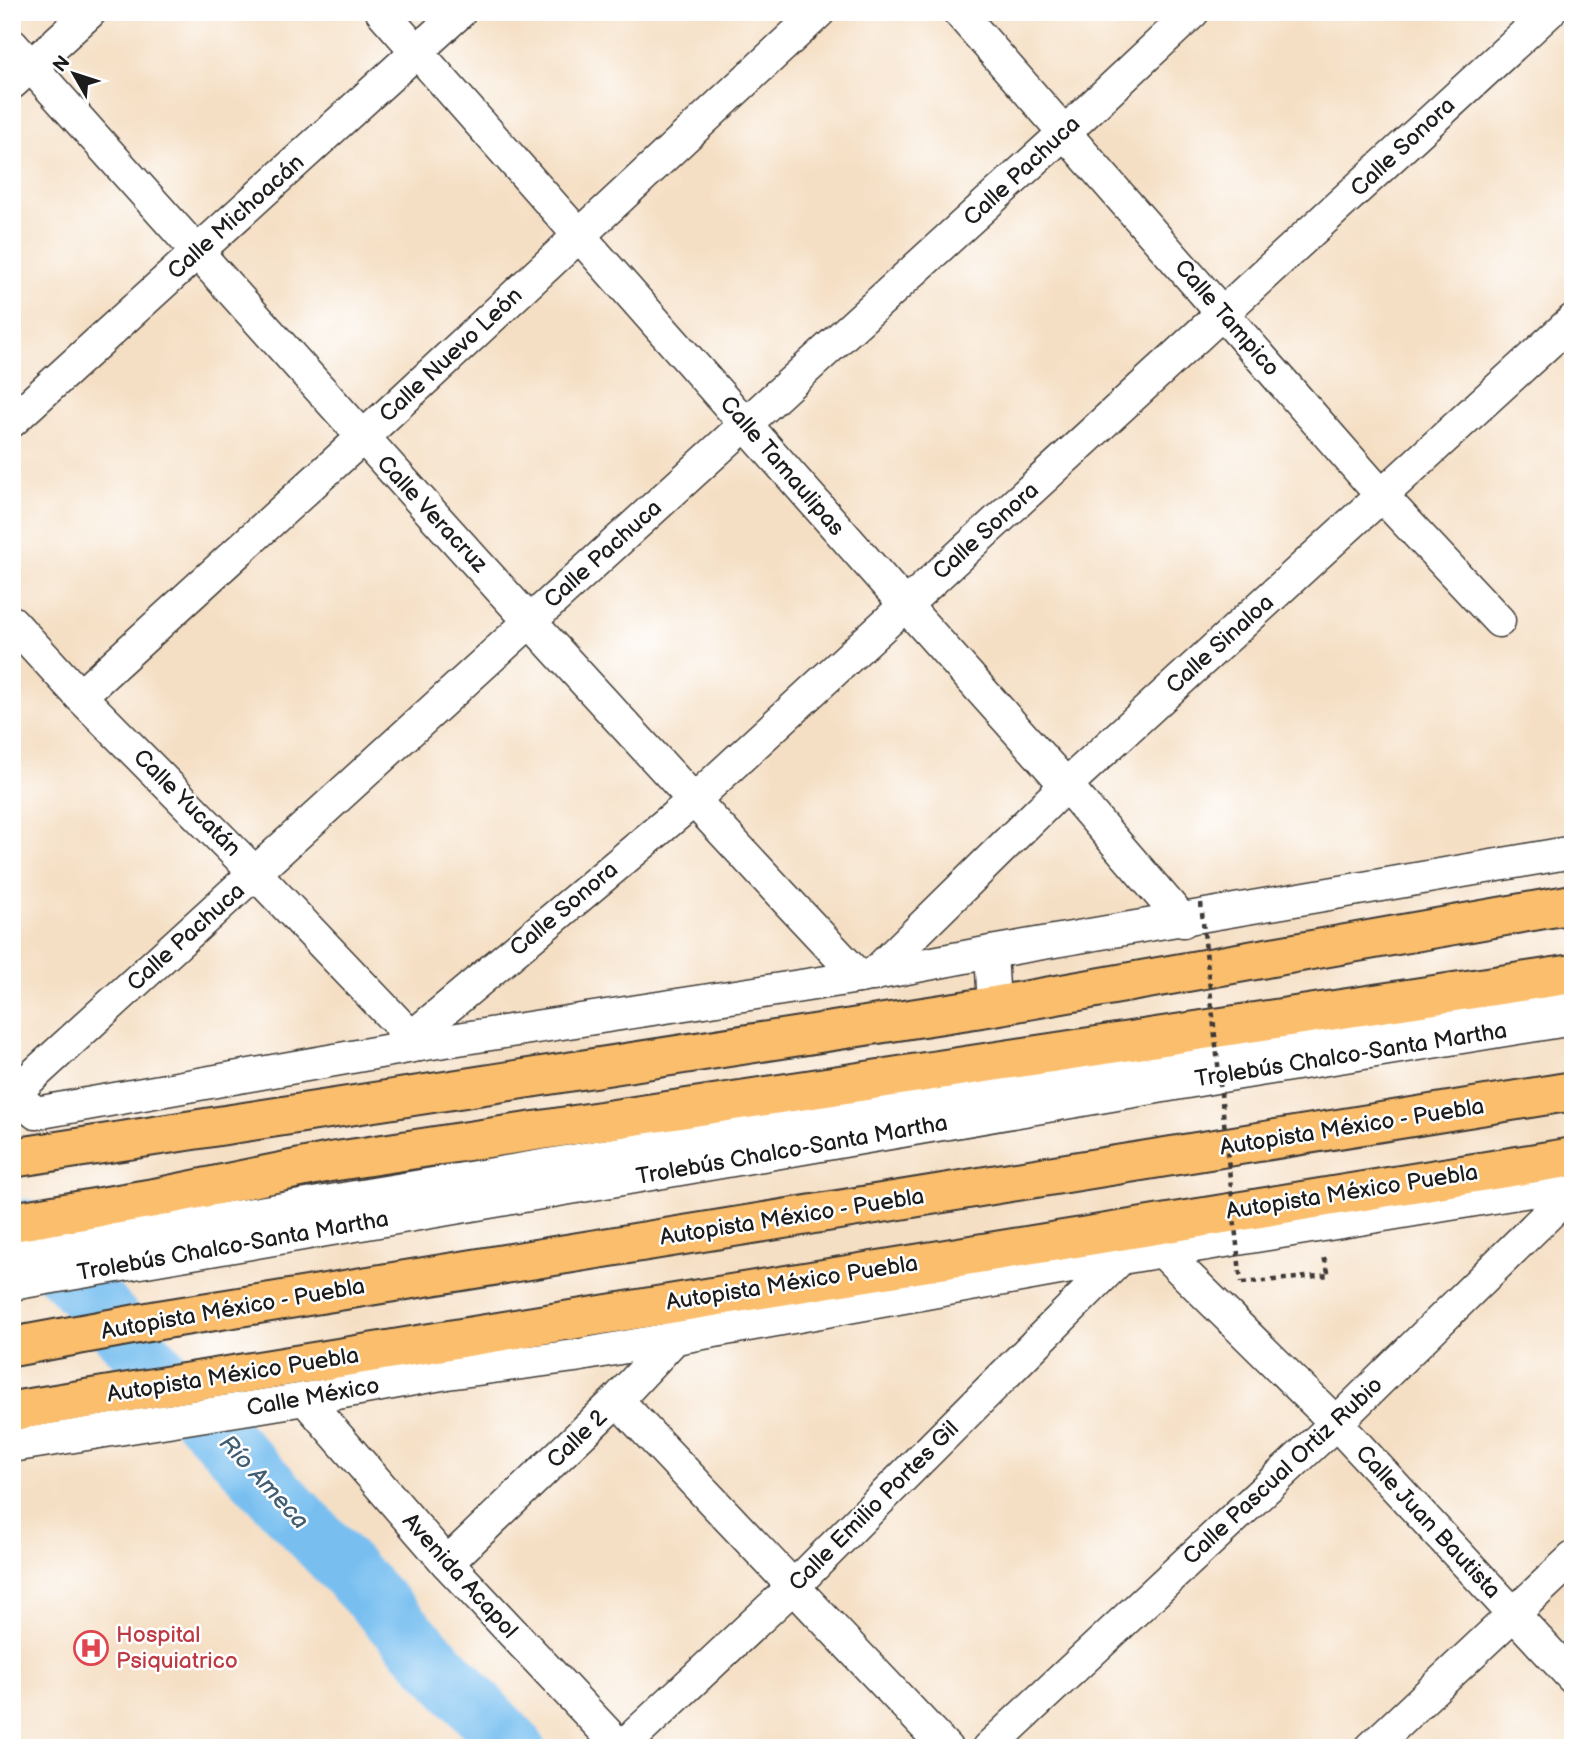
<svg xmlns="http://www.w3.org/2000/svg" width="1585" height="1760" viewBox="0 0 1585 1760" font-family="'Balsamiq Sans',sans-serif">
	<rect width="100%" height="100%" fill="#fff"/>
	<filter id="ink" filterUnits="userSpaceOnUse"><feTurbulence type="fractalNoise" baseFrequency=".0143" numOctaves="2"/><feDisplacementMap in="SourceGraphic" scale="14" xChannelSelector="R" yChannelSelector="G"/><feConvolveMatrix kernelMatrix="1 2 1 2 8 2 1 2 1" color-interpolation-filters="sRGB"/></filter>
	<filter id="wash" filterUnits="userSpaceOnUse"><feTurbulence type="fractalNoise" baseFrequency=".00686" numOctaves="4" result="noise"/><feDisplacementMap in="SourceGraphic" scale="28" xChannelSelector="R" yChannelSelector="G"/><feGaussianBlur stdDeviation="1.57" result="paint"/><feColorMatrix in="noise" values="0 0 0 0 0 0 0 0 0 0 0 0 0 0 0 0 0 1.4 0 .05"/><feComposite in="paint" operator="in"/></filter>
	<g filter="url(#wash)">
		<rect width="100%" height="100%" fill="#f5dfc4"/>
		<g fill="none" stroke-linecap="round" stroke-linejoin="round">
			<polyline stroke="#78bff0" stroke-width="60" points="25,1229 515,1748"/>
		</g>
	</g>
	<g filter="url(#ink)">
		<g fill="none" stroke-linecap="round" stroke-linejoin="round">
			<g stroke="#3d3935" stroke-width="35">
				<g id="minor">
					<polyline points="382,12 905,605 1066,785 1183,921"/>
					<polyline points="959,12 1382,496 1499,621"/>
					<path d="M12,45c280,313 559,627 847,932"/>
					<polyline points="12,83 90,12"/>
					<polyline points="12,421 460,12"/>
					<polyline points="12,622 80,696 255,873 419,1045"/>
					<polyline points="80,696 362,438 819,12"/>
					<polyline points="991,952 994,1006"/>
					<polyline points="873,975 1066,785 1573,320"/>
					<polyline points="412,1037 693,801 1549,12"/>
					<polyline points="12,1093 36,1113 419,1045 859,977 991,952 1573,852"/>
					<polyline points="13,1094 1064,133 1193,12"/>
					<polyline points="1162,1251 1336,1423 1573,1678"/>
					<polyline points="12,1254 1573,995"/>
					<polyline points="12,1284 1210,1078 1573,1019"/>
					<polyline points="305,1399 447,1563 621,1748"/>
					<polyline points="617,1400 946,1748"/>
					<polyline points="12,1446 305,1399 447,1373 575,1356 1121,1258 1573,1184"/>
					<polyline points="447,1563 617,1400 674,1339 675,1334"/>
					<polyline points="621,1748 793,1587 1121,1258"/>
					<polyline points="988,1748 1336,1423 1573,1190"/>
					<polyline points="1371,1748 1573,1558"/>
				</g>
			</g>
			<g stroke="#3d3935" stroke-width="42">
				<g id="highway">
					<polyline points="12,1158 994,1006 1573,904"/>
					<polyline points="12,1222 154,1198 330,1162 1573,974"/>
					<polyline points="12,1347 159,1320 1573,1091"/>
					<polyline points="12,1411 1573,1157"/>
				</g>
			</g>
			<polyline stroke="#3d3935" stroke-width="4.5" stroke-dasharray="5 5" stroke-linecap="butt" points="1242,1283 1329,1275 1324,1257"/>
			<use href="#minor" stroke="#fff" stroke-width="32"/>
			<use href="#highway" stroke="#fabe6d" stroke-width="38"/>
			<polyline stroke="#3d3935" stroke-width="4.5" stroke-dasharray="5 5" stroke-linecap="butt" points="1201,903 1241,1283"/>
		</g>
	</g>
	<defs>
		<g id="hospital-ring" transform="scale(1.75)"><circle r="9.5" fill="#fff" stroke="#e0444e" stroke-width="1.5"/><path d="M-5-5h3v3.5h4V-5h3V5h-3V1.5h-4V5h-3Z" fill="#e0444e"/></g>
	</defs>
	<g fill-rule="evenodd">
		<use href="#hospital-ring" x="91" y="1648"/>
	</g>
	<g text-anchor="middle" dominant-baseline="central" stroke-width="5" stroke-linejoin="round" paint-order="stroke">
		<g font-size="23" fill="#1c1c1c" stroke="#fff">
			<text transform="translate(1403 147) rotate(-43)">Calle Sonora</text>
			<text transform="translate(1022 171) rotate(-43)">Calle Pachuca</text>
			<text transform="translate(236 217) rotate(-42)">Calle Michoacán</text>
			<text transform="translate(1227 318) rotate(49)">Calle Tampico</text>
			<text transform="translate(451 355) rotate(-43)">Calle Nuevo León</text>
			<text transform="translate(782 466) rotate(49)">Calle Tamaulipas</text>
			<text transform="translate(432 514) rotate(47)">Calle Veracruz</text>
			<text transform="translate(986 531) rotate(-42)">Calle Sonora</text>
			<text transform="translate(603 554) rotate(-42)">Calle Pachuca</text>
			<text transform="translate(1220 644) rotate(-42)">Calle Sinaloa</text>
			<text transform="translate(187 803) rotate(45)">Calle Yucatán</text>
			<text transform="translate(564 909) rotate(-40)">Calle Sonora</text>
			<text transform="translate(186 937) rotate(-42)">Calle Pachuca</text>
			<text transform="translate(1351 1055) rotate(-9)">Trolebús Chalco-Santa Martha</text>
			<text transform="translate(1352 1127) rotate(-9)">Autopista México - Puebla</text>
			<text transform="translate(792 1150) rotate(-10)">Trolebús Chalco-Santa Martha</text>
			<text transform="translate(1352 1192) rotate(-9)">Autopista México Puebla</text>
			<text transform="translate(792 1217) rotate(-9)">Autopista México - Puebla</text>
			<text transform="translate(233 1246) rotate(-10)">Trolebús Chalco-Santa Martha</text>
			<text transform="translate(792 1283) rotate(-9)">Autopista México Puebla</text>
			<text transform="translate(233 1309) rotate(-10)">Autopista México - Puebla</text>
			<text transform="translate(233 1375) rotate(-9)">Autopista México Puebla</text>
			<text transform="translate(313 1397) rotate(-10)">Calle México</text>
			<text transform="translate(577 1439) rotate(-44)">Calle 2</text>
			<text transform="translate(1283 1471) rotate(-43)">Calle Pascual Ortiz Rubio</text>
			<text transform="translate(874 1506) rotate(-45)">Calle Emilio Portes Gil</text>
			<text transform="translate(1428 1522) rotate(47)">Calle Juan Bautista</text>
			<text transform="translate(460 1576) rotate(48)">Avenida Acapol</text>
		</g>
		<g font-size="23" fill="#be3a42" stroke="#fff" text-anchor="start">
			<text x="116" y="1635">Hospital<tspan x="116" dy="26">Psiquiatrico</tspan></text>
		</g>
		<g font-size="24" font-style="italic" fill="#415d71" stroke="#fff">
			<text transform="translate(264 1482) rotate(47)">Río Ameca</text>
		</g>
	</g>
	<rect width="1585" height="1760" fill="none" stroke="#fff" stroke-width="42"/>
	<g transform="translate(74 74) rotate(309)" stroke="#ffffff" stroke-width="5" paint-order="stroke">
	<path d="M0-5L12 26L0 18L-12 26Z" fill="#1c1c1c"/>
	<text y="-10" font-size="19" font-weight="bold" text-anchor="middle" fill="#1c1c1c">N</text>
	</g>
</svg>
